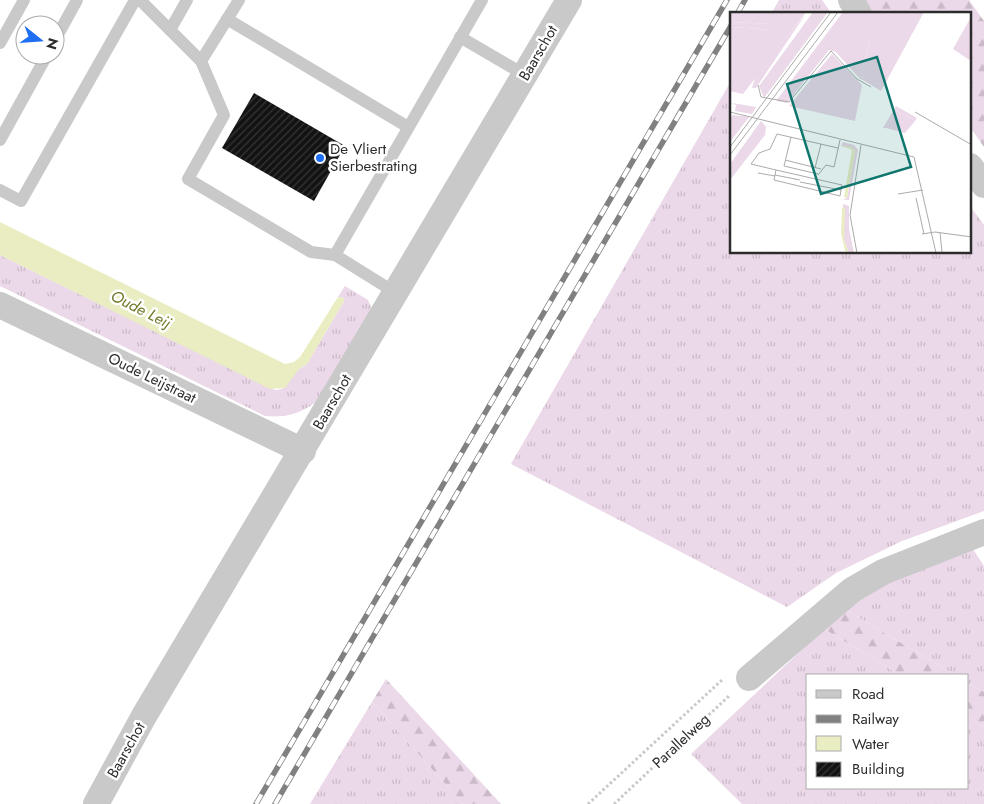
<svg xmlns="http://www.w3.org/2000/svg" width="984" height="804" viewBox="0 0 984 804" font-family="Jost,sans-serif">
	<defs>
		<pattern id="grass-tufts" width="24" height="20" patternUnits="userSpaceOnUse" patternTransform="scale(1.25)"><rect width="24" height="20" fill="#ebd8e8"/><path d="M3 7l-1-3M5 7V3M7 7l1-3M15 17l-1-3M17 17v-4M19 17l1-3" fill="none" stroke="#cabac7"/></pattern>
		<pattern id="forest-firs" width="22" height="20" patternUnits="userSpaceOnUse" patternTransform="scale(1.25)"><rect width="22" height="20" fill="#ebd8e8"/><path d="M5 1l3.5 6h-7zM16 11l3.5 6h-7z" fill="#cabac7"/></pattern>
		<pattern id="building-hatch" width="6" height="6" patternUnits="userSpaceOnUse" patternTransform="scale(1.25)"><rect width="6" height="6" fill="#131313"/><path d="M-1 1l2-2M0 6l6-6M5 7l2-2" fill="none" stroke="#363636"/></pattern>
	</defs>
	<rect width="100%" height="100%" fill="#fff"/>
	<g fill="url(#grass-tufts)">
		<polygon points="779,0 822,0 832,14 771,14"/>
		<polygon points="731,81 732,252 970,252 970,206 984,225 984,511 902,541 836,573 787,607 511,464"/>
		<path d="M0,255l275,135 7,-1 17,-20 8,-5 37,-63v-3l-6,-1 7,-11 23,14 4,9 -56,93c-16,12 -31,16 -51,14l-265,-130z"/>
		<polygon points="971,546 984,566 984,692 968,683 968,675 955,675 844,609 884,583"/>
		<polygon points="824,629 900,675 808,675 808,788 968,788 968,717 984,727 984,804 742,804 691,754"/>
		<polygon points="372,702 463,804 310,804"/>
	</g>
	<g fill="url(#forest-firs)">
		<polygon points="860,0 969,0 984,21 984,147 970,127 970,14 870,14"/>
		<polygon points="844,609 955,675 900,675 824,629"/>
		<polygon points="386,679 501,804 463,804 372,702"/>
		<polygon points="968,683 984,692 984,727 968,717"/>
	</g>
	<polygon fill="#eaedc2" points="0,222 285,364 294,362 300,357 338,297 344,298 344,301 307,364 299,369 285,388 270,389 0,255"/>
	<polygon fill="url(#building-hatch)" points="254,93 345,146 314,201 222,148"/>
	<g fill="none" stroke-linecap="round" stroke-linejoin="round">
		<g stroke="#c9c9c9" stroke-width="3" stroke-dasharray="2.5 2.5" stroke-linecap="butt">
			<polyline points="588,804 722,680"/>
			<polyline points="614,804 730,695"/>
		</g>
		<g stroke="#c9c9c9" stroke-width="12">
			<polyline points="140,0 201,61 224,115 188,179 311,252 335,255 396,293"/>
			<polyline points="227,19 408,127"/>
			<polyline points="170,30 187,0"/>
			<polyline points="460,37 525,75"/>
			<polyline points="55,40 77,0"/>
			<polyline points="0,43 24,0"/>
			<polyline points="201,61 239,0"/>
			<polyline points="0,140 47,55"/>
			<polyline points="0,190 21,201 135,0"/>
			<polyline points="335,255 482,0"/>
		</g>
		<g stroke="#c9c9c9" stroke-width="26">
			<polyline points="851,0 859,14"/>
			<polyline points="970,166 984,185"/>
			<polyline points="0,305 303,451"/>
			<polyline points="749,678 852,590 883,572 984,532"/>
			<polyline points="96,804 144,716 569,0"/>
		</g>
		<g stroke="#818181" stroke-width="5.5">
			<g id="rail">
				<polyline points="737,14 745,0"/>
				<polyline points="256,804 727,0"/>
				<polyline points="275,804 732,24"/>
			</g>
		</g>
		<use href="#rail" stroke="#fff" stroke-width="4" stroke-dasharray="11" stroke-linecap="butt"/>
	</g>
	<circle fill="#1e6ff3" stroke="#fff" stroke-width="2" cx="320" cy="158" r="5"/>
	<g text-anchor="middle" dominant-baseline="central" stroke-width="5" stroke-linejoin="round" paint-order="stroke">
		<g font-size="15" fill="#2c2c2c" stroke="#fff">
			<text transform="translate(538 53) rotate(-60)">Baarschot</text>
			<text transform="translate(152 378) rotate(26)">Oude Leijstraat</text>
			<text transform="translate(332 402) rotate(-60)">Baarschot</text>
			<text transform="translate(681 741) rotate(-43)">Parallelweg</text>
			<text transform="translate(126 750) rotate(-61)">Baarschot</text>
		</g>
		<g font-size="15" fill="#2c2c2c" stroke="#fff" text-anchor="start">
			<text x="330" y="149">De Vliert<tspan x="330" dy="17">Sierbestrating</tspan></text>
		</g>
		<g font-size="16" font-style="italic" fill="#737a2d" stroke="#fff">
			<text transform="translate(141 309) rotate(27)">Oude Leij</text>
		</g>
	</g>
	<g transform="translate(730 12)">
		<rect width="241" height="241" fill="#fff"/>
		<path d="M0,0h76l-63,82 -13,-3v-64l43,3v-6l-43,-2zM118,0h76l-43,79 -18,-11 9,-49 -12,48 -11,-12 3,-4 -4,3zM241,5v44l-18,-12zM102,42l30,31 -7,36 -66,-15zM0,91l8,1 18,3 -4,7 -17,-3 1,-6zM167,99l18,10 -10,12 -19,-5zM113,130l11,3 4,5 -9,50h-6l4,-2 8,-48 -14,-4zM113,192l6,2v23l5,24h-5l-5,-13z" fill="#ebd8e8"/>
		<path d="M77,0l-51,76h-4l4,-13zM83,0h15l-64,86 -5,-12zM113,0h37l-17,68 -3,-1 12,-48 -10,-14 -6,-3 -6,3 -2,5 6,35 -5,10 -13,-15 -7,-2 -42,53 -11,-2zM0,10l44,2 -1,6 -43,-3zM166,94l21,12 -2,3 -18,-10 -11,17h-3zM3,103l16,2 -19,25v-24zM31,109l5,6 -1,8 -35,45v-16z" fill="#ebd8e8"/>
		<path d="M112,134l9,1 4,4 -8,47 -3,-1 8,-47zM115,195l-1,33 5,13 -4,-2 -4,-18 1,-25z" fill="#eaedc2"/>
		<path fill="none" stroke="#ababab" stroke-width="1" d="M28,73l3,12 28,5 42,-51 26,28 14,8M0,100l184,45 22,96M185,100l57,33M61,125l-7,29 34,8M0,135l101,-135M0,143l108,-143M55,148l36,9M85,156l6,-24M46,158l66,15 -2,11 -66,-16zM46,158l-25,-6 8,-11 11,-4 7,-15 61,14M28,161l17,3M45,163l25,5M88,163l8,-10 8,2 6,-27M70,170l41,8M168,182l25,-4M186,186l8,36M210,221l2,19M192,222l13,-2 37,5M127,241l-7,-38 11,-70"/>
		<path fill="#0f766e" fill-opacity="0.15" stroke="#0f766e" stroke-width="2.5" d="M147,45l34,110 -90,27 -34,-110z"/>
		<rect width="241" height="241" fill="none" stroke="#2c2c2c" stroke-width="2.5"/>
	</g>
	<rect x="806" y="674" width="162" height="115" fill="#ffffff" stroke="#ababab"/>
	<rect x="816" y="690" width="25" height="8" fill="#c9c9c9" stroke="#ababab"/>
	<text x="852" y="699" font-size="15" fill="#2c2c2c">Road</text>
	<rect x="816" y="715" width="25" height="8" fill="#818181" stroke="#ababab"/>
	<text x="852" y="724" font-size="15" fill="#2c2c2c">Railway</text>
	<rect x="816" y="736" width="25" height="15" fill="#eaedc2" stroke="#ababab"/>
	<text x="852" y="749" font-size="15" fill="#2c2c2c">Water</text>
	<rect x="816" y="762" width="25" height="15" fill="url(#building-hatch)" stroke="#ababab"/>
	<text x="852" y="774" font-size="15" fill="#2c2c2c">Building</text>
	<g transform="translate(40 40) rotate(107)"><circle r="24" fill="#ffffff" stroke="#ababab"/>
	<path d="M0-4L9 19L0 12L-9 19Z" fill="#1e6ff3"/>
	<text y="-8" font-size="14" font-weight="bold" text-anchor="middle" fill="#2c2c2c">N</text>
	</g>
</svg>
